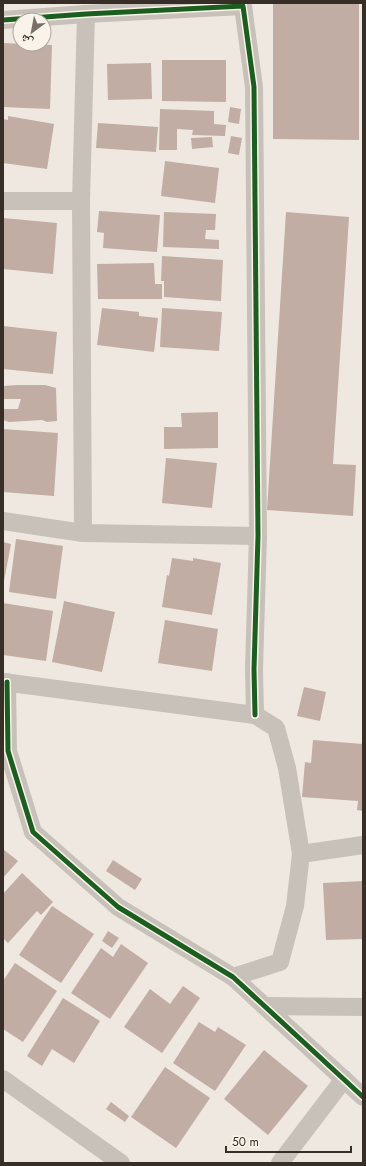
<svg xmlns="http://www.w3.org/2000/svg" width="366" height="1166" viewBox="0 0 366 1166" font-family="Jost,'Noto Naskh Arabic',sans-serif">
	<rect width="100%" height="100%" fill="#eee8e1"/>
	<g fill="#c1ada3">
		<polygon points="273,3 359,3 359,140 273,139"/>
		<polygon points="3,43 52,45 50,109 3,107"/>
		<polygon points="162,60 226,60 226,102 162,101"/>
		<polygon points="151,63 152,99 108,100 107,64"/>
		<polygon points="230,107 241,109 239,124 228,122"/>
		<polygon points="160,109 214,111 214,124 226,125 225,136 192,135 193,130 177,129 177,150 159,150"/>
		<polygon points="8,116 54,124 47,169 3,163 3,119 8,120"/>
		<polygon points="98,123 158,127 156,152 96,148"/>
		<polygon points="231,136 242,138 239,155 228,153"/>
		<polygon points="212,137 213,147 192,149 191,138"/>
		<polygon points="165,161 219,168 215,203 161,196"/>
		<polygon points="99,211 160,215 157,252 103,248 104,233 97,232"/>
		<polygon points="164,212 216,214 215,230 206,230 205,239 219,240 219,249 163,247"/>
		<polygon points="286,212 349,217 333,464 356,465 353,516 267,510"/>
		<polygon points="3,218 57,223 53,274 3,269"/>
		<polygon points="162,256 223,260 221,301 164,297 164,281 161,281"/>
		<polygon points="154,263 155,284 162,284 162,299 98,299 97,264"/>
		<polygon points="102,308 139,312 139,316 158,318 154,352 97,345"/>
		<polygon points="162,308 222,312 219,351 160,347"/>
		<polygon points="3,326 57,332 53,374 3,369"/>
		<polygon points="18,385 45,385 56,388 57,421 47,422 42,420 9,422 3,420 3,409 18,409 21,399 3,399 3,386"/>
		<polygon points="218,412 218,448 164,449 164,427 182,427 181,413"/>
		<polygon points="3,429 58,433 54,496 3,492"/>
		<polygon points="166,458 217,463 212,508 162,503"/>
		<polygon points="16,539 63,546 56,599 9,592"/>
		<polygon points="3,542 11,544 4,581 3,581"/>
		<polygon points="172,558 193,561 193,558 221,563 212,615 162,607 167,575 169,576"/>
		<polygon points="64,601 115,612 102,672 52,662"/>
		<polygon points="3,603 53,611 46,661 3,655"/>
		<polygon points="165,620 218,629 212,671 158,663"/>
		<polygon points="304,687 326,692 320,721 297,716"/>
		<polygon points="313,740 363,744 363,811 357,810 358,801 302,797 305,762 311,763"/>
		<polygon points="3,849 18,861 3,878"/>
		<polygon points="113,860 142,879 135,890 106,871"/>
		<polygon points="22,873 53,902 41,915 37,911 8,943 3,938 3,894"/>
		<polygon points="363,881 363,939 326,940 323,883"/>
		<polygon points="52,906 94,934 61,983 19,955"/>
		<polygon points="108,931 119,938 112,948 102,941"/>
		<polygon points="121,944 148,963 110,1019 71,993 101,948 113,957"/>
		<polygon points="15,963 57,991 23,1042 3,1029 3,981"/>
		<polygon points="183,986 200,998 162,1053 124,1027 150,989 170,1004"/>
		<polygon points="63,998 100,1021 74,1063 52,1049 42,1066 27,1056"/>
		<polygon points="199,1022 215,1032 218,1027 246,1045 215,1091 173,1063"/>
		<polygon points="264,1050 308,1086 268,1135 224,1099"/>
		<polygon points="165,1067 210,1098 176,1148 131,1117"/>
		<polygon points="111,1102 129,1116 125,1122 106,1109"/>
	</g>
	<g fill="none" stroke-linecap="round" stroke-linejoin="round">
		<g stroke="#c7c1ba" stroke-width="18">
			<polyline points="3,20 86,14 243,6 254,87 258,536 254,669 255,715"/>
			<polyline points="3,201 81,201"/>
			<polyline points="3,521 83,533 258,536"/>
			<polyline points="83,533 81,201 86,14"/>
			<polyline points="3,682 255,715 276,728 287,768 301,854"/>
			<polyline points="7,682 8,751 33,832 118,907 233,977 363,1097"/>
			<polyline points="233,977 280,962 295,906 301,854 363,845"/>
			<polyline points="264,1006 363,1007"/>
			<polyline points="3,1079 121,1163"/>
			<polyline points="280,1163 344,1079"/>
		</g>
		<g stroke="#faf3e9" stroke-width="8">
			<g id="cycleway">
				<polyline points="3,20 86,14 243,6 254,87 258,536 254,669 255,715"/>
				<polyline points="7,682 8,751 33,832 118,907 233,977 363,1097"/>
			</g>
		</g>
		<use href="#cycleway" stroke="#1b5e20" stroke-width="5"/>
	</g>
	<rect width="366" height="1166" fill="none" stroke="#382e28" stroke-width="8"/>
	<g transform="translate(32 32) rotate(212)"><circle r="19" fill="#faf3e9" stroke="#aca49c"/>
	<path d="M0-3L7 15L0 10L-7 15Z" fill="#786f69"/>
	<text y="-6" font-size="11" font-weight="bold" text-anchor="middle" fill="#382e28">ش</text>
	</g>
	<path d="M226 1146v6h125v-6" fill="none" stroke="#382e28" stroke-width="2"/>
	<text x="232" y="1146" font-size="12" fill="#382e28" stroke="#faf3e9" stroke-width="3" paint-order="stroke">50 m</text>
</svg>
